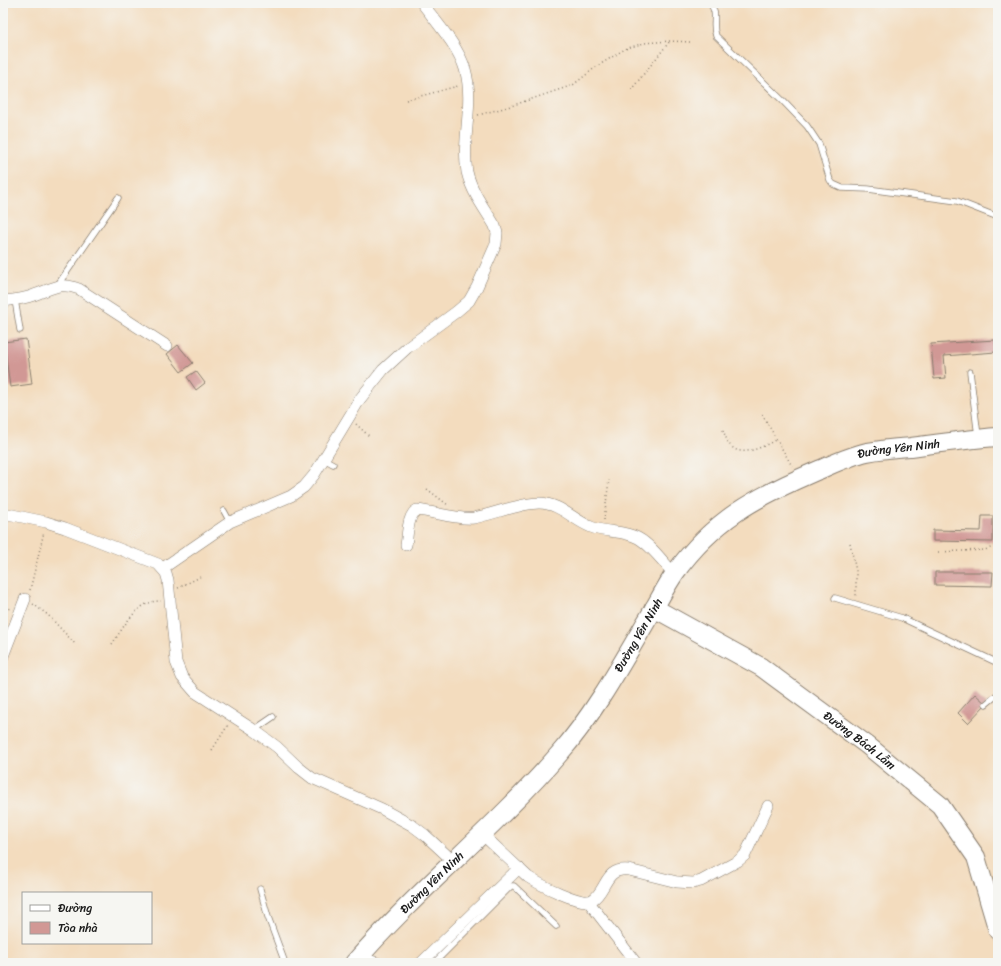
<svg xmlns="http://www.w3.org/2000/svg" width="1001" height="966" viewBox="0 0 1001 966" font-family="Sriracha,sans-serif">
	<rect width="100%" height="100%" fill="#f6f6f2"/>
	<filter id="ink" filterUnits="userSpaceOnUse"><feTurbulence type="fractalNoise" baseFrequency=".025" numOctaves="2"/><feDisplacementMap in="SourceGraphic" scale="8" xChannelSelector="R" yChannelSelector="G"/><feConvolveMatrix kernelMatrix="1 2 1 2 8 2 1 2 1" color-interpolation-filters="sRGB"/></filter>
	<filter id="wash" filterUnits="userSpaceOnUse"><feTurbulence type="fractalNoise" baseFrequency=".012" numOctaves="4" result="noise"/><feDisplacementMap in="SourceGraphic" scale="16" xChannelSelector="R" yChannelSelector="G"/><feGaussianBlur stdDeviation="0.9" result="paint"/><feColorMatrix in="noise" values="0 0 0 0 0 0 0 0 0 0 0 0 0 0 0 0 0 1.4 0 .05"/><feComposite in="paint" operator="in"/></filter>
	<g filter="url(#wash)">
		<rect width="100%" height="100%" fill="#f3dcbe"/>
		<g id="blocks">
			<g fill="#d19895">
				<polygon points="26,339 32,384 10,387 4,342"/>
				<polygon points="995,340 996,352 944,356 946,378 934,379 931,344"/>
				<polygon points="178,345 193,363 181,372 167,354"/>
				<polygon points="196,371 205,383 196,390 187,377"/>
				<polygon points="982,516 993,516 993,542 933,541 933,530 981,531"/>
				<polygon points="935,572 993,572 992,586 935,585"/>
				<polygon points="975,694 986,704 968,723 958,713"/>
			</g>
		</g>
	</g>
	<g filter="url(#ink)">
		<use href="#blocks" fill-opacity="0" stroke="#887c6d" stroke-width="1"/>
		<g fill="none" stroke-linecap="round" stroke-linejoin="round">
			<g stroke="#887c6d" stroke-width="7">
				<g id="service">
					<path d="M710,3c9,12 1,20 6,33l67,65 24,25 12,18 11,36 3,4 9,4 26,1 89,12 41,16"/>
					<polyline points="57,286 118,198"/>
					<polyline points="15,300 20,330"/>
					<polyline points="970,372 978,436"/>
					<polyline points="324,459 333,464"/>
					<polyline points="224,511 230,522"/>
					<polyline points="835,598 902,618 998,663"/>
					<polyline points="986,704 998,694"/>
					<polyline points="254,730 273,717"/>
					<polyline points="260,889 268,917 285,963"/>
					<polyline points="434,963 511,886 514,886 556,926"/>
				</g>
			</g>
			<g stroke="#887c6d" stroke-width="12">
				<g id="minor">
					<path d="M3,301c10,-1 21,-2 31,-6 18,-6 26,-14 45,-6l88,57"/>
					<polyline points="3,513 46,522 65,528 158,564 166,573 168,580 176,662 182,677 195,692 254,730 277,747 298,767 312,778 382,809 413,826 425,835 453,861"/>
					<path d="M406,545c2,-10 1,-30 11,-35 19,2 39,10 57,8 20,-4 46,-15 65,-15 21,0 34,17 52,24 15,6 33,3 47,11 13,7 26,25 36,36"/>
					<path d="M163,568l67,-46 61,-26 13,-9 10,-12 46,-76 23,-29 24,-22 49,-36 13,-11 8,-14 19,-43 1,-11 -2,-7c-10,-17 -23,-33 -28,-54 -6,-33 8,-69 -2,-103 -7,-23 -28,-46 -43,-66"/>
					<polyline points="3,656 25,599"/>
					<path d="M482,834l46,43c11,7 53,29 64,23 15,-9 12,-33 37,-30l48,12 16,1 8,-2 37,-20 7,-6 23,-49"/>
					<polyline points="588,901 636,963"/>
					<polyline points="359,957 377,963"/>
					<polyline points="421,963 519,868"/>
				</g>
			</g>
			<g stroke="#887c6d" stroke-width="20">
				<g id="primary">
					<path id="s1" d="M654,608l107,59 106,78 73,60 36,52 22,74"/>
					<path id="s2" d="M354,963c64,-74 141,-135 205,-209 33,-37 62,-89 87,-132 10,-16 18,-33 29,-49 38,-53 81,-76 139,-101 17,-7 35,-16 53,-20 15,-3 30,-4 44,-5 29,-4 58,-8 87,-10"/>
				</g>
			</g>
			<g stroke="#887c6d" stroke-width="1.5" stroke-dasharray="1 3" stroke-linecap="butt">
				<polyline points="631,90 670,41"/>
				<polyline points="406,100 458,86"/>
				<polyline points="478,115 511,106 573,85 596,67 625,49 644,43 670,41 691,42"/>
				<polyline points="762,414 792,466"/>
				<polyline points="356,424 370,437"/>
				<path d="M723,430c2,5 4,11 7,15 11,14 35,1 47,-6"/>
				<polyline points="427,489 448,505"/>
				<polyline points="604,520 609,480"/>
				<polyline points="850,543 856,571 856,597"/>
				<polyline points="938,552 985,550 998,545"/>
				<polyline points="178,588 200,577"/>
				<polyline points="30,590 44,532"/>
				<polyline points="33,604 48,615 76,645"/>
				<polyline points="5,611 10,608"/>
				<path d="M112,644c12,-17 25,-44 49,-43"/>
				<polyline points="212,750 228,725"/>
			</g>
			<use href="#service" stroke="#fff" stroke-width="5.5"/>
			<use href="#minor" stroke="#fff" stroke-width="11"/>
			<use href="#primary" stroke="#fff" stroke-width="18"/>
		</g>
	</g>
	<g text-anchor="middle" dominant-baseline="central" stroke-width="3.5" stroke-linejoin="round" paint-order="stroke">
		<g font-size="12" fill="#1c1c1c" stroke="#f6f6f2">
			<text stroke="none"><textPath href="#s2" startOffset="771">Đường Yên Ninh</textPath></text>
			<text stroke="none"><textPath href="#s2" startOffset="436">Đường Yên Ninh</textPath></text>
			<text stroke="none"><textPath href="#s1" startOffset="245">Đường Bách Lẫm</textPath></text>
			<text stroke="none"><textPath href="#s2" startOffset="112">Đường Yên Ninh</textPath></text>
		</g>
	</g>
	<rect width="1001" height="966" fill="none" stroke="#f6f6f2" stroke-width="16"/>
	<rect x="22" y="892" width="130" height="52" fill="#f6f6f2" stroke="#9f9f9c"/>
	<rect x="30" y="905" width="20" height="6" fill="#ffffff" stroke="#9f9f9c"/>
	<text x="58" y="912" font-size="12" fill="#1c1c1c">Đường</text>
	<rect x="30" y="922" width="20" height="12" fill="#d19895" stroke="#9f9f9c"/>
	<text x="58" y="932" font-size="12" fill="#1c1c1c">Tòa nhà</text>
</svg>
